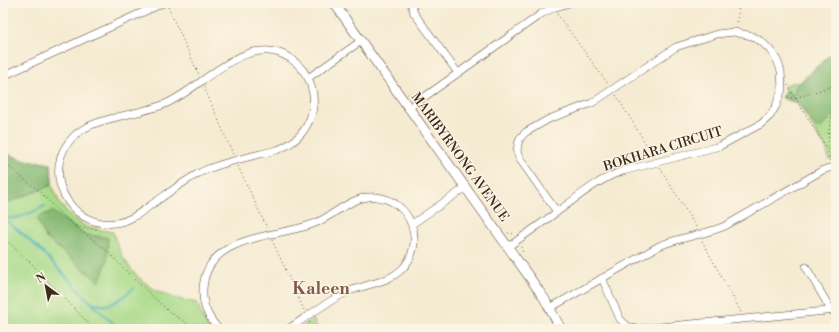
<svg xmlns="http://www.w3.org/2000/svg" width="839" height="332" viewBox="0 0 839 332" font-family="'Libre Bodoni',serif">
	<rect width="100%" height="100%" fill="#fcf5e5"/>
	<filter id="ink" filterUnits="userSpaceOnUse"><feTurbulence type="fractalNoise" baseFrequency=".025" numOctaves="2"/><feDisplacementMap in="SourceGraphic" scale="8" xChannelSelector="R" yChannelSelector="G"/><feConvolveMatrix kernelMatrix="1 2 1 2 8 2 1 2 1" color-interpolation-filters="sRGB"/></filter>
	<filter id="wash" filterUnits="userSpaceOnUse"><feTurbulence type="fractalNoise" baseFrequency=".012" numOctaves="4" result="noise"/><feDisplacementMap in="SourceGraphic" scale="16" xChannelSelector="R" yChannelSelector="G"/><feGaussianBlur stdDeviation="0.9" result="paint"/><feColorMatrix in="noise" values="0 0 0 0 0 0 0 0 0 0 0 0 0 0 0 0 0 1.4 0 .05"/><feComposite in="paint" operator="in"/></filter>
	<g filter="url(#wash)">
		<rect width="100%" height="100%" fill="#f5ebd2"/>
		<g fill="#a8da89" stroke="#728254">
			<polygon points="836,51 836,160 829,160 827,150 798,104 783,98 786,85 791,83 799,83 832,53"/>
			<path d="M3,151l17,8 31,5 1,21 8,19 13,14 13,9 27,5c12,43 39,64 84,71l5,13 8,13h-207z"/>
			<polygon points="313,319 318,329 299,329"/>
		</g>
		<g fill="#86ba75" stroke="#60724a">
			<polygon points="836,51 836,122 833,115 821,128 816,128 799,102 798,103 783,98 783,94 787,91 795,95 795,87 832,53"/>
			<polygon points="10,155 20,159 51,164 52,185 7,203 3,199 3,161"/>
			<polygon points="52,211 83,234 108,238 107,262 99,282 45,237 37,218"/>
		</g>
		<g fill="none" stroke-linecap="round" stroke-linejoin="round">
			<g stroke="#3aaab6" stroke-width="2">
				<path d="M3,219c45,31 75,76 117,110"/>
				<path d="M3,219c15,1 29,-7 42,-13"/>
				<path d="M92,303c19,7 28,-4 42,-15"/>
			</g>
		</g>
	</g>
	<g filter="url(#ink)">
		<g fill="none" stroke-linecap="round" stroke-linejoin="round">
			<g stroke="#574739" stroke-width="8">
				<g id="minor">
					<polyline points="411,3 414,13 458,73"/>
					<polyline points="3,76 163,3"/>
					<path d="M308,78c-6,-11 -14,-19 -26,-24 -41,-17 -81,35 -117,50 -26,11 -72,13 -91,32 -35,34 -6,93 42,87 14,-2 24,-10 35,-18 16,-11 33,-24 50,-33 21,-10 53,-16 76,-22 30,-11 45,-42 31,-72l53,-37"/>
					<polyline points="409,108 541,14 553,8 569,3"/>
					<polyline points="412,224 465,188"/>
					<path d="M508,247l49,-35 -38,-54 -2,-7 1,-7 2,-6 6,-6 23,-13 43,-16 84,-56 41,-13 17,-2 18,4 10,6 8,8 7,10 4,11 1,18 -6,17 -6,10 -9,8 -41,22 -97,25c-25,8 -45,26 -66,41"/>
					<polyline points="806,267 831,310"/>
					<polyline points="602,278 620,319 627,326 636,329"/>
					<path d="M550,308l109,-62c21,-9 45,-11 66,-20l98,-56 6,-2h7"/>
					<path d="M219,329c-11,-11 -17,-25 -16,-40 3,-55 72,-51 110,-65 21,-8 39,-29 63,-27 35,3 51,47 26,72 -14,14 -37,15 -55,23 -21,10 -40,25 -59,37"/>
					<polyline points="639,329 836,310"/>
				</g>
			</g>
			<g stroke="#574739" stroke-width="10">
				<polyline id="tertiary" points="334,3 530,278 544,298 561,329"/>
			</g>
			<g stroke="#574739" stroke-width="1" stroke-dasharray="1 3" stroke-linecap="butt">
				<polyline points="168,7 199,75"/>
				<polyline points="557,14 608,84"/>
				<polyline points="737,26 739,3"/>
				<polyline points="788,85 795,98 836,85"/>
				<polyline points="204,87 233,154"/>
				<polyline points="408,94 415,96"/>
				<polyline points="616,95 654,157"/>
				<polyline points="787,97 795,98 828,150 830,161"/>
				<polyline points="422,106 422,113"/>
				<path d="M828,150c0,-17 1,-31 8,-47"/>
				<polyline points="3,162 39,191 64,217 106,250 132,277 167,310 195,329"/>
				<polyline points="238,166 267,228"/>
				<polyline points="660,168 696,227"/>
				<polyline points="76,226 85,229 98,229"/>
				<polyline points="508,233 514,234"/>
				<polyline points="3,237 30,262 94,329"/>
				<polyline points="272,240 304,310"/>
				<polyline points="702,241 741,312"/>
				<polyline points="521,247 523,253"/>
				<polyline points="309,322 313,329"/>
			</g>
			<use href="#minor" stroke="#fff" stroke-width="7"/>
			<use href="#tertiary" stroke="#fff" stroke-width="9"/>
		</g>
	</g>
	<g text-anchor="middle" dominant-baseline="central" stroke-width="3" stroke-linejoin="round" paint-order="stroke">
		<g font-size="13" fill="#3b2a1e" stroke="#fcf5e5">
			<text transform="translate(663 149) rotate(-17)">BOKHARA CIRCUIT</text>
			<text transform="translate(460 157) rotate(54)">MARIBYRNONG AVENUE</text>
		</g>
		<g font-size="17" font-weight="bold" fill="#7f584c" stroke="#fcf5e5">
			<text x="321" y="289">Kaleen</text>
		</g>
	</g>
	<rect width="839" height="332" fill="none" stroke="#fcf5e5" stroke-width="16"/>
	<g transform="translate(46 286) rotate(328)" stroke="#fcf5e5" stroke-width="3" paint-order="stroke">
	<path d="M0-3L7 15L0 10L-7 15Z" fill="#3b2a1e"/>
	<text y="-6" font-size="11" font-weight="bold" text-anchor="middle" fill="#3b2a1e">N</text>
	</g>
</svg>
